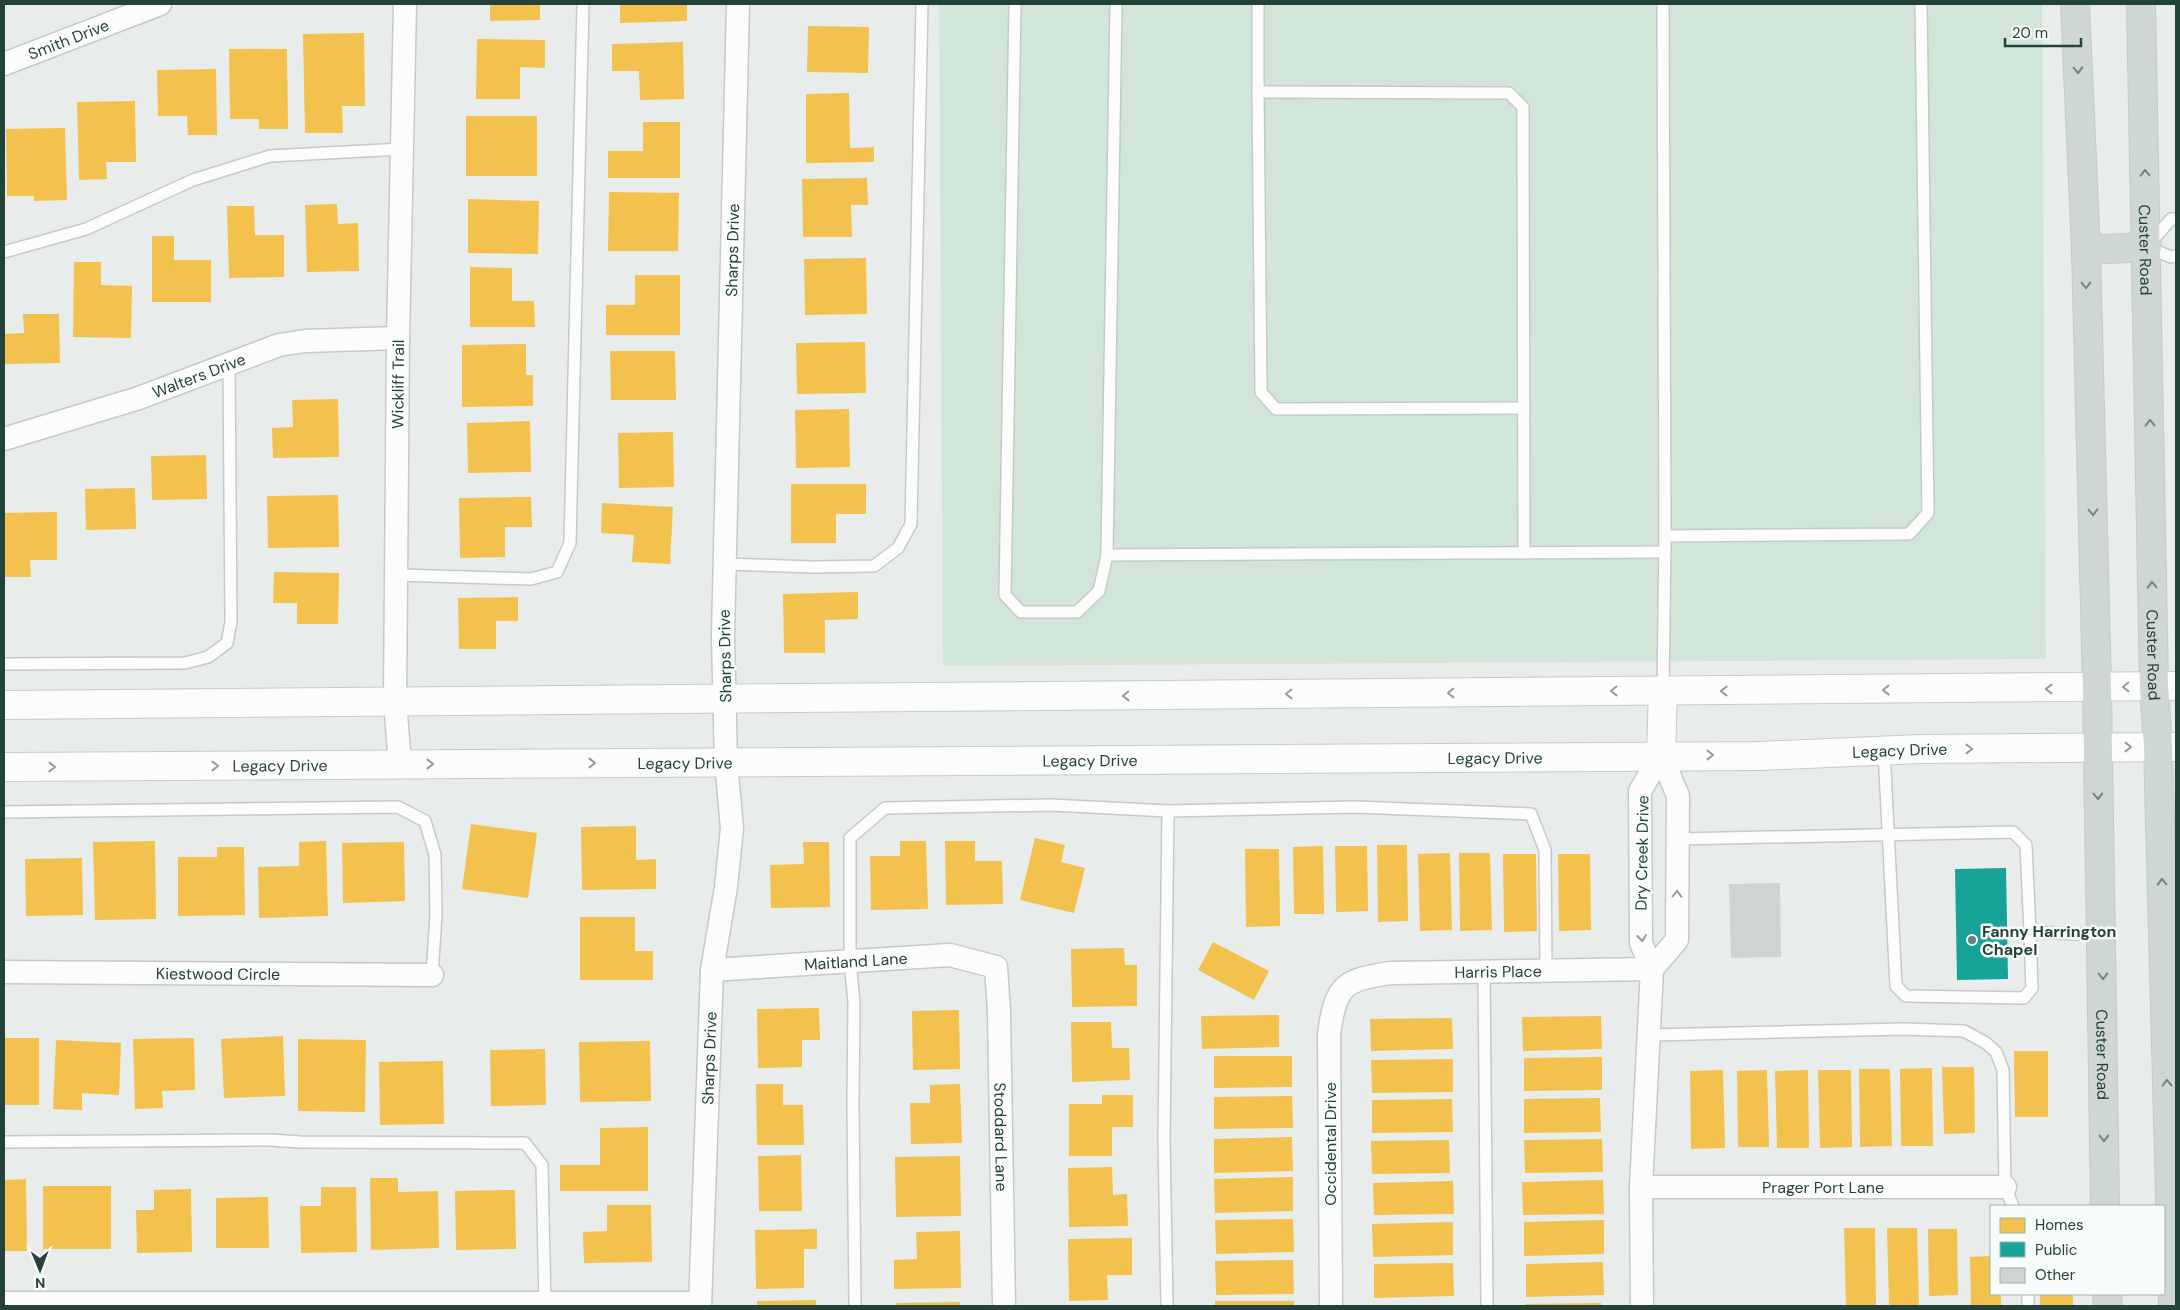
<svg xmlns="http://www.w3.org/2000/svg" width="2180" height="1310" viewBox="0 0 2180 1310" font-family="'DM Sans',sans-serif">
	<rect width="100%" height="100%" fill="#e8edeb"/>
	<polygon fill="#d1e6d8" points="939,4 2042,4 2046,659 943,666"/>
	<g fill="#f2c14e">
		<polygon points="490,4 540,4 540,20 490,21"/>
		<polygon points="620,4 687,4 687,21 620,23"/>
		<polygon points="808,26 869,27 868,73 807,72"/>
		<polygon points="364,33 365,106 342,106 343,133 305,133 303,34"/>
		<polygon points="477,39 545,40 545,68 520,67 520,99 476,99"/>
		<polygon points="683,42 684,99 640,100 639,71 612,71 612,44"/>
		<polygon points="229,49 287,49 288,129 259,129 259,119 230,119"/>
		<polygon points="216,69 217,135 188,135 187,116 158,116 157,70"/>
		<polygon points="849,93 850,148 874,147 874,162 806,163 806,94"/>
		<polygon points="135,101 136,162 106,162 107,179 79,180 77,102"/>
		<rect x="466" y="116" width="71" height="60"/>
		<polygon points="643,122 680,122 680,178 608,178 608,151 643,151"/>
		<polygon points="65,128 67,200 34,201 34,196 7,196 6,129"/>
		<polygon points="867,178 868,205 851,205 852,237 803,237 802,179"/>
		<polygon points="609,192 679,193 678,251 608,251"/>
		<polygon points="468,199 539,201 538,254 468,253"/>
		<polygon points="337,204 338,224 358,223 359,271 307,272 305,205"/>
		<polygon points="227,206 254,206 255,235 284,235 284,277 229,278"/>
		<polygon points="152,236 174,236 174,260 211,260 211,302 152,302"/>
		<polygon points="866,258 867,314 805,315 804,259"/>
		<polygon points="74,262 101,262 101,285 132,286 131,338 73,337"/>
		<polygon points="470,267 512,268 512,301 534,301 535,327 470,327"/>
		<polygon points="635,275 680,275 680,335 606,335 606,305 635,305"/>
		<polygon points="23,314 59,314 60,363 4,364 4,334 24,333"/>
		<polygon points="865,342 866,393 797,394 796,343"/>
		<polygon points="526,344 526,375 533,375 533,406 462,407 462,345"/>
		<polygon points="610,351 675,351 676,400 611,400"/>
		<polygon points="338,399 339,457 273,458 272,428 293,427 292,400"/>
		<polygon points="849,409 850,467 796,468 795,410"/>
		<polygon points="530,421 531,472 468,473 467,423"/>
		<polygon points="673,432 674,487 619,488 618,433"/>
		<polygon points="206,455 207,499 152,500 151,456"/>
		<polygon points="791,484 866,484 866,514 836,514 836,543 791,543"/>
		<polygon points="135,488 136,529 86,530 85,489"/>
		<polygon points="338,495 339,547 268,548 267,496"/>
		<polygon points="531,497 532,527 505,527 505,557 460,558 459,498"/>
		<polygon points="602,503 673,507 670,564 632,562 634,535 601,533"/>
		<polygon points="57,512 57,560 30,560 31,577 4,577 4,513"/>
		<polygon points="274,572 339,573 338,624 297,624 297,603 273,603"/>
		<polygon points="858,592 858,619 825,620 825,653 784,653 783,594"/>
		<polygon points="518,597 518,621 496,621 496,649 459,649 458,598"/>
		<polygon points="471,824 537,833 528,898 462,889"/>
		<polygon points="636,826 636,860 656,859 656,889 582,890 581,827"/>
		<polygon points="1035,838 1065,845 1061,862 1085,868 1074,913 1020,900"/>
		<polygon points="155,841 156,919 95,920 93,842"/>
		<polygon points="326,841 328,916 259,918 258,867 299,866 299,842"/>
		<polygon points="900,841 926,841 928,909 871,910 870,856 900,856"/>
		<polygon points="945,841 975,841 975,861 1002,861 1003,904 946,905"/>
		<polygon points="404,842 405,901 343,903 342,843"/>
		<polygon points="803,842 829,842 830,907 771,908 770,865 804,864"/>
		<polygon points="1377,845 1407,845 1408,921 1378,922"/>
		<polygon points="1323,846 1324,914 1294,914 1293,847"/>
		<polygon points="1335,846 1367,846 1368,911 1336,912"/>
		<polygon points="217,847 244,847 245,915 178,916 178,857 217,857"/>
		<polygon points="1245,849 1279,849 1280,926 1246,927"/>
		<polygon points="1450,853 1452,930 1420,931 1418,854"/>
		<polygon points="1459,853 1490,853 1492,930 1460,931"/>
		<polygon points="1503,854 1536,854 1537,931 1504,932"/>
		<polygon points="1558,854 1590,854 1591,930 1559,931"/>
		<polygon points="82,858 83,915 26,916 25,859"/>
		<polygon points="580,917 635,917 635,951 653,951 653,980 580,980"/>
		<polygon points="1213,942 1269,971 1254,1000 1198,970"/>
		<polygon points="1124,948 1125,965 1137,965 1137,1006 1072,1007 1071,949"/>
		<polygon points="819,1008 820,1040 802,1040 802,1067 758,1068 757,1009"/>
		<polygon points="959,1010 960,1069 913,1070 912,1011"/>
		<polygon points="1279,1015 1279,1047 1202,1049 1201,1016"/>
		<polygon points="1601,1016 1602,1049 1523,1051 1522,1017"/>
		<polygon points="1452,1018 1453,1049 1371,1051 1370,1019"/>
		<polygon points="1071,1022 1111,1022 1112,1048 1129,1048 1130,1080 1072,1082"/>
		<polygon points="283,1036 285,1096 224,1098 221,1039"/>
		<rect x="4" y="1038" width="35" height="67"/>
		<polygon points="194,1038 195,1090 162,1091 163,1108 135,1109 133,1039"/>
		<polygon points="298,1039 366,1040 365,1112 298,1111"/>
		<polygon points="56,1040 121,1043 119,1095 82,1093 82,1110 53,1109"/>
		<polygon points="650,1041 651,1101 580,1102 579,1042"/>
		<polygon points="545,1049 546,1105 491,1106 490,1050"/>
		<polygon points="2014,1051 2048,1051 2048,1117 2015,1117"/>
		<polygon points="1214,1056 1292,1056 1292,1087 1214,1088"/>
		<polygon points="1602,1057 1602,1090 1524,1091 1524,1058"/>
		<polygon points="1453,1059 1453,1092 1372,1093 1371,1060"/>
		<polygon points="443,1061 444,1124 380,1125 379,1062"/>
		<polygon points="1942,1067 1974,1067 1975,1133 1944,1134"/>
		<polygon points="1932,1068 1933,1146 1901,1146 1900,1069"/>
		<polygon points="1859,1069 1890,1069 1892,1146 1860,1147"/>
		<polygon points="1723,1070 1725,1148 1691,1149 1690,1071"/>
		<polygon points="1767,1070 1769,1147 1738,1147 1737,1071"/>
		<polygon points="1808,1070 1809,1148 1777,1148 1775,1071"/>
		<polygon points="1818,1070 1851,1070 1852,1147 1820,1148"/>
		<polygon points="756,1084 783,1084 783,1105 803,1105 804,1145 757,1145"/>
		<polygon points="960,1084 962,1143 911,1144 910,1103 930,1103 930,1085"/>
		<polygon points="1102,1095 1133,1095 1133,1127 1112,1127 1112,1156 1069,1156 1069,1104 1102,1104"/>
		<polygon points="1292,1096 1293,1128 1214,1129 1214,1097"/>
		<polygon points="1600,1098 1601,1132 1524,1133 1524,1099"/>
		<polygon points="1452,1099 1453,1132 1372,1133 1372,1100"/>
		<polygon points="648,1127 648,1191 560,1191 560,1165 600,1165 600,1128"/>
		<polygon points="1292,1137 1293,1171 1214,1173 1214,1139"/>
		<polygon points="1602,1139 1603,1172 1525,1173 1524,1140"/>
		<polygon points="1449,1140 1450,1173 1372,1174 1371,1141"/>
		<polygon points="801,1155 802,1211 759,1211 758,1156"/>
		<polygon points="960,1156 961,1216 896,1217 895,1157"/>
		<polygon points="1112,1167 1113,1195 1127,1194 1128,1226 1069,1227 1068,1168"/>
		<polygon points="1293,1177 1293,1211 1215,1213 1214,1179"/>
		<polygon points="370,1178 398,1178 398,1192 438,1191 439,1248 371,1250"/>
		<polygon points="26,1179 27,1251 4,1251 4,1180"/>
		<polygon points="1603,1180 1604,1214 1523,1215 1522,1182"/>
		<polygon points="1453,1181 1454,1214 1374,1215 1373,1183"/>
		<rect x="43" y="1186" width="68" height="63"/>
		<polygon points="321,1187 356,1187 357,1252 301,1253 300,1206 321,1206"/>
		<polygon points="191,1189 192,1252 137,1253 136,1210 154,1210 154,1190"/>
		<polygon points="515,1190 516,1249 456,1250 455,1191"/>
		<polygon points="268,1197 269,1248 216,1248 216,1198"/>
		<polygon points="607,1205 651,1205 652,1262 584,1263 583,1232 607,1231"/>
		<polygon points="1293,1219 1294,1252 1216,1254 1215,1220"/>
		<polygon points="1604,1220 1604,1254 1524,1256 1524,1222"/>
		<polygon points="1453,1222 1453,1255 1373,1257 1372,1224"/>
		<polygon points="1844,1228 1875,1228 1876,1306 1846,1306"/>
		<polygon points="1887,1228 1917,1228 1919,1306 1889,1306"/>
		<polygon points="817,1229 817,1249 804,1249 804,1288 756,1289 755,1230"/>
		<polygon points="1928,1229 1957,1229 1958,1295 1929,1296"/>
		<polygon points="960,1231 961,1288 894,1289 894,1260 917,1259 916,1232"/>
		<polygon points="1132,1238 1132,1275 1107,1275 1108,1300 1069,1301 1068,1239"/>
		<polygon points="1991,1256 1991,1294 2001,1294 2001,1306 1971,1306 1970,1257"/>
		<polygon points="1293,1260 1294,1294 1216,1295 1215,1261"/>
		<polygon points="1603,1262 1604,1295 1526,1297 1526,1264"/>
		<polygon points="1453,1263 1454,1296 1374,1298 1374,1264"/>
		<rect x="2040" y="1294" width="33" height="12"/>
		<polygon points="816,1300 816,1306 757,1306 757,1301"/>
		<rect x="1215" y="1301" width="79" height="5"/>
		<polygon points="960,1302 960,1306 896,1306 896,1303"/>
		<polygon points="1601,1303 1601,1306 1525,1306 1525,1304"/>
	</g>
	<polygon fill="#17a398" points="2006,868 2008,979 1957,980 1955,869"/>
	<polygon fill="#cfd4d2" points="1780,883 1781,957 1731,958 1729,884"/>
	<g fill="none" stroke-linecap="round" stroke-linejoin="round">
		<g stroke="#c5cac8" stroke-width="14">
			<g id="lane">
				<polyline points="1015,4 1005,595 1021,612 1077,612 1099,591 1107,555 1665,552"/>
				<polyline points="1258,4 1258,92 1509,93 1523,107 1524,553"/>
				<polyline points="1258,92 1261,392 1276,409 1524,408"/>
				<polyline points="2176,219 2171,219 2147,247 2171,257 2176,256"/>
				<polyline points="4,252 86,229 193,180 270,156 402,149"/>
				<polyline points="1665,536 1909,534 1928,513 1921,4"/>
				<polyline points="1107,555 1116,4"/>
				<polyline points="725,564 813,567 874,566 898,548 911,524 922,4"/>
				<polyline points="397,575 531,579 557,572 570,543 583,4"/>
				<polyline points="4,664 185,663 208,657 227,643 231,622 229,363"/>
				<polyline points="1663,691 1665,536 1663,4"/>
				<polyline points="1884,750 1896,986 1906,996 2024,998 2032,988 2030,932"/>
				<polyline points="1168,811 1356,807 1531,814 1545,850 1546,971"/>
				<polyline points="4,812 398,807 425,821 435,855 436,915 432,975"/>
				<polyline points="1678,839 2013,832 2026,845 2030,932 2100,935"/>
				<polyline points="1484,972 1487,1306"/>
				<polyline points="1650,1035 1903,1029 1964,1031 1986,1043 1996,1052 2003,1070 2005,1187 2013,1206"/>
				<polyline points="4,1142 270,1140 300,1142 525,1143 542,1165 545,1306"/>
				<polyline points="2028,1294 2028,1306"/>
				<polyline points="855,1306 853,1103 854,1002 850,961 850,838 885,808 1051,805 1168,811 1164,1140 1167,1306"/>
			</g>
		</g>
		<g stroke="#c5cac8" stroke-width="25">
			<g id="street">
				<path id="s1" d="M4,64l156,-60"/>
				<path id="s2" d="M4,439l135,-41 140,-53 26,-4 93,-3"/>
				<path id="s3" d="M400,764l-5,-62 3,-364 7,-334"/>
				<polyline points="1652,969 1677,940 1678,796 1661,755"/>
				<path id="s4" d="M712,970l238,-15 46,12 3,45 5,294"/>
				<path id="s5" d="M4,972l428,3"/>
				<path id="s6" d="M1641,1187h364"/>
				<polyline points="4,1303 700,1303"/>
				<path id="s7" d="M700,1306l12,-336 14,-83 6,-59 -6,-65 -3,-128 15,-631"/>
				<path id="s8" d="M1331,1306l-2,-272c7,-49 14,-54 62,-61l261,-4"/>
				<polyline points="1642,1306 1641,1187 1652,969 1641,943 1640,791 1661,755"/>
			</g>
		</g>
		<g stroke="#c3cbc8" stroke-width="30">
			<g id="secondary">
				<polyline points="4,705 2176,686"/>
				<polyline points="1661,755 1663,691"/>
				<path id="s9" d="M4,767l1755,-11 161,-7 256,-2"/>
			</g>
		</g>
		<g stroke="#c3ccc9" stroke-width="30">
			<g id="primary">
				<path id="s10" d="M2075,4l11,246 11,438 8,518"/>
				<path id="s11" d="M2141,4l13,683 4,60 15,559"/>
				<polyline points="2086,250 2147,247"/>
				<polyline points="2107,1294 2108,1306"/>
			</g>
		</g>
		<use href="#lane" stroke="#fcfcfc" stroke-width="11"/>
		<use href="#street" stroke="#fcfcfc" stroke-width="22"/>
		<use href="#secondary" stroke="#fcfcfc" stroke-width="28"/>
		<use href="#primary" stroke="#cfd7d5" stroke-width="28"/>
	</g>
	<defs><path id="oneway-chevron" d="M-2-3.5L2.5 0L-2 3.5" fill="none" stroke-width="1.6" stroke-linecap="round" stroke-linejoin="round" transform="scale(1.25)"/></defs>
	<g stroke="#718580">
		<use href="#oneway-chevron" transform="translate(2078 70) rotate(88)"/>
		<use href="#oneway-chevron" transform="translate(2145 173) rotate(-91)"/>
		<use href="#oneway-chevron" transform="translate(2086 285) rotate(88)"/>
		<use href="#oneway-chevron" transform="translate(2150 423) rotate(-91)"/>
		<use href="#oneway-chevron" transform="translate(2093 512) rotate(89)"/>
		<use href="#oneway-chevron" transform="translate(2152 585) rotate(-91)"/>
		<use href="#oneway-chevron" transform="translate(2098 796) rotate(88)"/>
		<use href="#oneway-chevron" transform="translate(2162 882) rotate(-92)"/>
		<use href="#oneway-chevron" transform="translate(2103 976) rotate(89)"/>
		<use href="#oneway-chevron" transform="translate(2167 1083) rotate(-91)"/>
		<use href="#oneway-chevron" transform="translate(2104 1138) rotate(89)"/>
	</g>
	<g stroke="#909f9b">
		<use href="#oneway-chevron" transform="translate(2126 687) rotate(179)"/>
		<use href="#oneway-chevron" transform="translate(2049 689) rotate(180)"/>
		<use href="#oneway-chevron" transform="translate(1886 690) rotate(180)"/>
		<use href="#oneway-chevron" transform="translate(1614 691) rotate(179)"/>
		<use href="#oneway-chevron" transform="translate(1724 691) rotate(180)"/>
		<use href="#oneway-chevron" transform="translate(1451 693) rotate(179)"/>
		<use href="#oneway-chevron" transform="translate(1289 694) rotate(179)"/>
		<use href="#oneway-chevron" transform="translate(1126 696) rotate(179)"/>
		<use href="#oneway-chevron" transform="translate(2128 747)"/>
		<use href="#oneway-chevron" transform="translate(1969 749)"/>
		<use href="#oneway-chevron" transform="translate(1710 755)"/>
		<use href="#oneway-chevron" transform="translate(592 763)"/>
		<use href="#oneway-chevron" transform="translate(430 764)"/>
		<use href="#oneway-chevron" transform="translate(215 766)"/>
		<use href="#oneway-chevron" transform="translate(52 767)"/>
		<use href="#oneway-chevron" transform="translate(1677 894) rotate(-89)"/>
		<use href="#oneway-chevron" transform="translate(1642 938) rotate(84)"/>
	</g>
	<circle fill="#697e78" stroke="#f7fbf9" stroke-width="2" cx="1972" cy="940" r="5"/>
	<g text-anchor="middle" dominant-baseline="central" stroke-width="5" stroke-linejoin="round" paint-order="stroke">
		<g font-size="16" fill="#24423a" stroke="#f7fbf9">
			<text stroke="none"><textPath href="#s1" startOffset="69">Smith Drive</textPath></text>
			<text stroke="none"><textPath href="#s11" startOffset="246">Custer Road</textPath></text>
			<text stroke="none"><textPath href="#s7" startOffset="1058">Sharps Drive</textPath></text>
			<text stroke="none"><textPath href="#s2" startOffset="205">Walters Drive</textPath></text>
			<text stroke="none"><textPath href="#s3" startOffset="380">Wickliff Trail</textPath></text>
			<text stroke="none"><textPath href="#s11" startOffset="651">Custer Road</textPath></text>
			<text transform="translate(725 656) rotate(-91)">Sharps Drive</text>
			<text stroke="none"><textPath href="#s9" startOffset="1896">Legacy Drive</textPath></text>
			<text stroke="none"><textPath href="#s9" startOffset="1491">Legacy Drive</textPath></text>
			<text stroke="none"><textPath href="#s9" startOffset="1086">Legacy Drive</textPath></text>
			<text stroke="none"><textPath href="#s9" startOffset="681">Legacy Drive</textPath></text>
			<text stroke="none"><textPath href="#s9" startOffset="276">Legacy Drive</textPath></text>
			<text transform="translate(1642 853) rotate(-89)">Dry Creek Drive</text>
			<text stroke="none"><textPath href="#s4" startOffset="144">Maitland Lane</textPath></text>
			<text stroke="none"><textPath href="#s8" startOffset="478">Harris Place</textPath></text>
			<text stroke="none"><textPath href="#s5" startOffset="214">Kiestwood Circle</textPath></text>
			<text stroke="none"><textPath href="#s10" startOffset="1051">Custer Road</textPath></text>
			<text stroke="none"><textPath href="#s7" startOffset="248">Sharps Drive</textPath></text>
			<text stroke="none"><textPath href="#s4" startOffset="456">Stoddard Lane</textPath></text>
			<text transform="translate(1330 1144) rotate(-90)">Occidental Drive</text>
			<text stroke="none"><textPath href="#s6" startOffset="182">Prager Port Lane</textPath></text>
		</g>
		<g font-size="16" font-weight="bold" fill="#24423a" stroke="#f7fbf9" text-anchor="start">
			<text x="1982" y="931">Fanny Harrington<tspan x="1982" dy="18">Chapel</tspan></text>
		</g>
	</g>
	<rect width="2180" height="1310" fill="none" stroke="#24423a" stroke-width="10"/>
	<rect x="1990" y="1205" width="175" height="90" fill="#f7fbf9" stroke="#a3b1ad"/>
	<rect x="2000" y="1218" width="25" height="15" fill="#f2c14e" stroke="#a3b1ad"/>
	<text x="2035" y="1230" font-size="15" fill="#24423a">Homes</text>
	<rect x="2000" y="1242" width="25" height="15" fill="#17a398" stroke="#a3b1ad"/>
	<text x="2035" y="1255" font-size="15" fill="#24423a">Public</text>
	<rect x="2000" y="1268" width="25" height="15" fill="#cfd4d2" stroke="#a3b1ad"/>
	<text x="2035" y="1280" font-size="15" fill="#24423a">Other</text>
	<g transform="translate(40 1270) rotate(179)" stroke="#f7fbf9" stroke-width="4" paint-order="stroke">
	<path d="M0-4L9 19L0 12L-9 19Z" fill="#24423a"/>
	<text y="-8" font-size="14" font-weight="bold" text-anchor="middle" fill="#24423a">N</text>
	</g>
	<path d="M2005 38v8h76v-8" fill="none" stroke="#24423a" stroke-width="2.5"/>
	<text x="2012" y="38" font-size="15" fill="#24423a" stroke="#f7fbf9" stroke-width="4" paint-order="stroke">20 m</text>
</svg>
